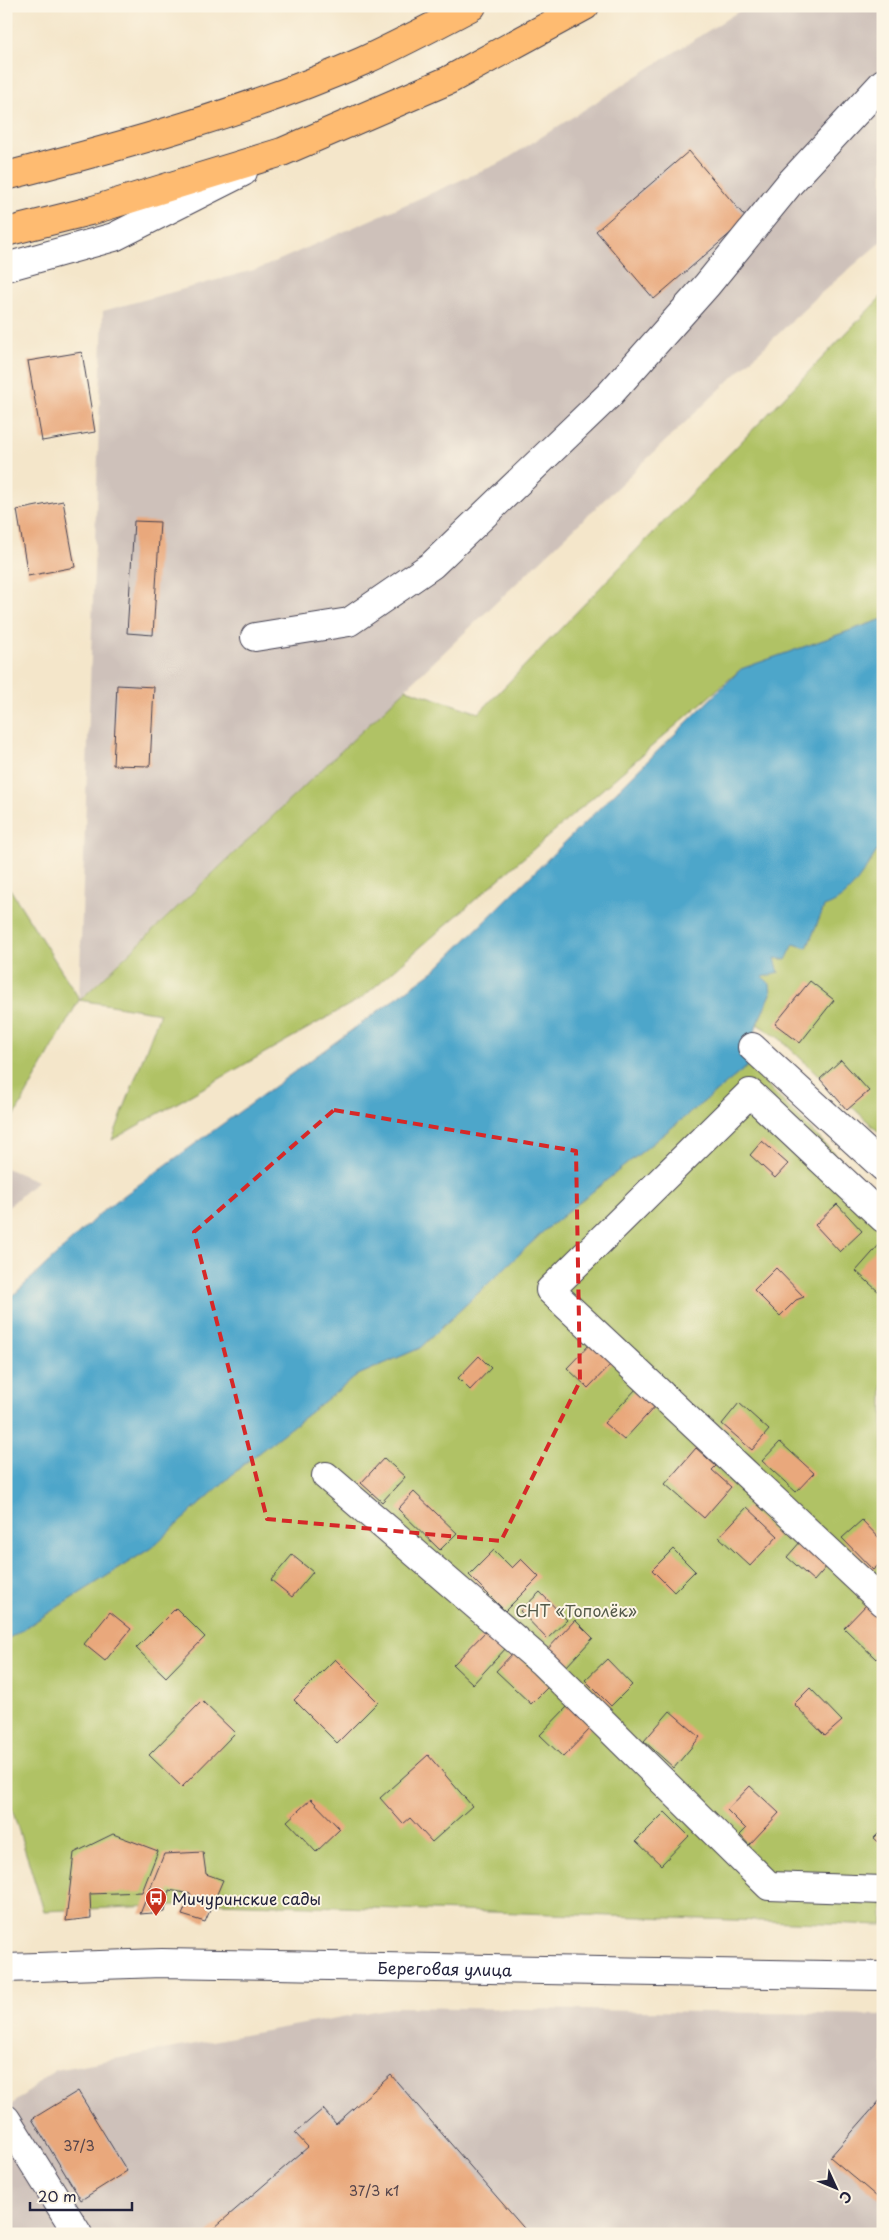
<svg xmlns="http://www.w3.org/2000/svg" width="889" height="2240" viewBox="0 0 889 2240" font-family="'Playpen Sans',sans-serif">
	<rect width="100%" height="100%" fill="#fcf5e5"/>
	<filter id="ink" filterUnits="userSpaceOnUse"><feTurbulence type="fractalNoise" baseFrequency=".02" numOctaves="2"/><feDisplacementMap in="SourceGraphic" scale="10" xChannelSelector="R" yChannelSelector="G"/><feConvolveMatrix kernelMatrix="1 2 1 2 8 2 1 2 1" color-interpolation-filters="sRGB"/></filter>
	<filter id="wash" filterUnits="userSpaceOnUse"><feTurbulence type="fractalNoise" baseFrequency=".0096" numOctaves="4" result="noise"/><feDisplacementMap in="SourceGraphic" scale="20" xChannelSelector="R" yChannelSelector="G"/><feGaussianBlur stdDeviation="1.12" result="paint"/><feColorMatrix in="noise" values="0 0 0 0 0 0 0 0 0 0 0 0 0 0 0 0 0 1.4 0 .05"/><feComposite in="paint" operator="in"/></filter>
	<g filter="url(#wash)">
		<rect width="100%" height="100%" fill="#f4e6ca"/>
		<g fill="#cec1ba">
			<polygon points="747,6 883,6 883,240 819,295 79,1000 103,311 261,268 502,162"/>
			<polygon points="6,1168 37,1181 6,1209"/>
			<polygon points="396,2007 883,2015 883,2234 6,2234 6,2109 55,2070"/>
		</g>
		<g fill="#b0c265" stroke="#697250">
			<polygon points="883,295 883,619 741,669 363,997 112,1140 160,1013 79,1000 6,1131 6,887 10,889 80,1000 406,689 479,713"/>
			<polygon points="883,848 883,1136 779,1038 757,1024 771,994 763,977 775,958 794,944 807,948 824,907 868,866 877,851"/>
			<polygon points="748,1066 883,1203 883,1925 219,1903 44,1911 6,1790 6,1640 151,1548 244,1464 358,1375 420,1348 545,1230"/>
		</g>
		<path fill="#4da6ca" stroke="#386482" d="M883,619v229l-6,3c-14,22 -27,48 -53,56l-17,41 -13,-4 -8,16 -11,-2 4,15 -16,4 7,7 1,10 -14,30 -9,42 -203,164 -125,118 -62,27 -114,89 -93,84 -145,92v-338l98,-92 332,-241 305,-300z"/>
		<g id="blocks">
			<g fill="#e9a87b">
				<polygon points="689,151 747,219 654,299 596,231"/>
				<polygon points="82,352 95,432 42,441 28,361"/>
				<polygon points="63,501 75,567 28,576 17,510"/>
				<polygon points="134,521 160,522 153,635 127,633"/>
				<polygon points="117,685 154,687 150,766 113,765"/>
				<polygon points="810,981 834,1000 800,1043 775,1024"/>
				<polygon points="841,1060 869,1091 847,1110 820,1079"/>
				<polygon points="762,1141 788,1164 775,1178 750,1155"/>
				<polygon points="837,1204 862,1231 840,1252 815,1225"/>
				<polygon points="880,1244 883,1247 883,1290 880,1293 856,1271"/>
				<polygon points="776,1268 804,1297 796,1300 780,1316 754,1290"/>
				<polygon points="594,1340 615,1360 588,1388 567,1368"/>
				<polygon points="479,1356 491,1368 470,1390 458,1378"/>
				<polygon points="639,1386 658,1403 624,1440 604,1423"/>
				<polygon points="739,1403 769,1430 752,1450 722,1424"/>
				<polygon points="780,1442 814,1473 796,1492 762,1461"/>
				<polygon points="696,1448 716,1466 712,1470 731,1487 704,1518 665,1484"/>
				<polygon points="384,1458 405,1477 382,1502 361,1483"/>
				<polygon points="414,1492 457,1533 440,1550 398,1509"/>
				<polygon points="747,1507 778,1536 750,1566 719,1537"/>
				<polygon points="862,1520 883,1542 883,1561 873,1570 842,1538"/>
				<polygon points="801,1541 828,1565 814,1581 787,1557"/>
				<polygon points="673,1549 695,1571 674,1592 652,1570"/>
				<polygon points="494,1550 512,1568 521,1559 539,1577 505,1611 469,1575"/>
				<polygon points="292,1555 313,1572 292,1597 271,1580"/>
				<polygon points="540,1592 567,1620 547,1639 520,1611"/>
				<polygon points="868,1603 883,1618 883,1652 876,1659 844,1628"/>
				<polygon points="176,1608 205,1637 166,1677 136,1648"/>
				<polygon points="110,1612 131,1629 105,1661 84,1644"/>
				<polygon points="575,1620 593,1638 565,1668 546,1651"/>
				<polygon points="488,1629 507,1647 473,1684 453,1665"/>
				<polygon points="514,1652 549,1686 531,1704 496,1671"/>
				<polygon points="335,1659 378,1702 337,1743 294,1700"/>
				<polygon points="607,1659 632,1685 611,1706 585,1680"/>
				<polygon points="810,1688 842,1721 825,1736 794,1704"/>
				<polygon points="202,1701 235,1733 182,1787 149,1755"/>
				<polygon points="569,1705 592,1727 563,1757 540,1735"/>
				<polygon points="670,1711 700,1737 674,1768 644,1741"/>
				<polygon points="428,1755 472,1806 432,1842 410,1818 403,1824 380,1798"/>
				<polygon points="750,1786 779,1813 749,1845 740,1835 746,1829 727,1810"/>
				<polygon points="311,1799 340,1829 316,1852 287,1821"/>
				<polygon points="665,1812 689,1836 661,1865 636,1841"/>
				<polygon points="883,1829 883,1846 874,1838"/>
				<polygon points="113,1834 158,1851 142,1892 90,1894 91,1918 66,1921 74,1853"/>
				<polygon points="203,1852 206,1874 223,1880 205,1922 182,1915 191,1894 169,1890 165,1912 140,1914 164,1854"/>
				<polygon points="391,2075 529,2234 207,2234 308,2147 295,2133 323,2109 336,2124"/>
				<polygon points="78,2091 127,2171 81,2200 32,2119"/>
				<polygon points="883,2097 883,2202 830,2157"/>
			</g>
		</g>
	</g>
	<g filter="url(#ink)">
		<use href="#blocks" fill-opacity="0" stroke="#423f50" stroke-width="1"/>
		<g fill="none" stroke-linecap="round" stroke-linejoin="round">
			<g stroke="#423f50" stroke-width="30">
				<g id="minor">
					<polyline points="6,267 114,237 243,172"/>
					<polyline points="255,637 349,622 432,565 609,395 707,285 790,183 883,83"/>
					<polyline points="752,1047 883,1167"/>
					<polyline points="883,1218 750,1093 550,1290 883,1602"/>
					<polyline points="326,1476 543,1663 769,1886 883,1890"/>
					<path id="s1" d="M6,1968l156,-5 721,13"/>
					<polyline points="6,2119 78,2234"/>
				</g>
			</g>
			<g stroke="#423f50" stroke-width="30">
				<g id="major">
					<path d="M6,176c118,-30 246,-66 357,-115 37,-17 73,-36 109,-55"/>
					<polyline points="6,232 90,211 282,152 449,80 585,6"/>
				</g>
			</g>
			<use href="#minor" stroke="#fff" stroke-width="28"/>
			<use href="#major" stroke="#febb71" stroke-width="28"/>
		</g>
	</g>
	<path fill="none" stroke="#d62828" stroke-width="4" stroke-dasharray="10 6" stroke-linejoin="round" d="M334,1110l242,41 4,230 -79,160 -234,-22 -73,-287z"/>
	<defs>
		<g id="bus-pin" transform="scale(1.125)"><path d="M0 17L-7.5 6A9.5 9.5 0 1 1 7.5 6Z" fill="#c8321e" stroke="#fcf5e5"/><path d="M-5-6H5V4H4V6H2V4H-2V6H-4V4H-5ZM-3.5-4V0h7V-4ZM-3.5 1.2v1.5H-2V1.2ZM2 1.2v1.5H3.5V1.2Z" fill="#fff"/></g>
	</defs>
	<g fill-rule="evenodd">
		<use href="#bus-pin" x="156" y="1898"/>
	</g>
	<g text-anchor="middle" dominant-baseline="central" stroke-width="4" stroke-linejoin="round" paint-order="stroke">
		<g font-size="14" fill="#54444b">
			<text x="79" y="2145">37/3</text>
			<text x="374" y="2190">37/3 к1</text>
		</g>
		<g font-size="16" fill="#545a4a" stroke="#fcf5e5">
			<text x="576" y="1610">СНТ «Тополёк»</text>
		</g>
		<g font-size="16" fill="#22223b" stroke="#fcf5e5" text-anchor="start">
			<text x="172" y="1898">Мичуринские сады</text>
		</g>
		<g font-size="16" fill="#22223b" stroke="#fcf5e5">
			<text stroke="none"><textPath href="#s1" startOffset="439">Береговая улица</textPath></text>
		</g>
	</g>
	<rect width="889" height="2240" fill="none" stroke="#fcf5e5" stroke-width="25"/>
	<g transform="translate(836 2188) rotate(134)" stroke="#fcf5e5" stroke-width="4" paint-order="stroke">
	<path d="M0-4L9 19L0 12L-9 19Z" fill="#22223b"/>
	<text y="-8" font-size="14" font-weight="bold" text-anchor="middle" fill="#22223b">С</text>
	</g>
	<path d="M30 2202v8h102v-8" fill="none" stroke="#22223b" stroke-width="2.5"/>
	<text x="38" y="2202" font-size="15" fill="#22223b" stroke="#fcf5e5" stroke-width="4" paint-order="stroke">20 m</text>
</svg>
